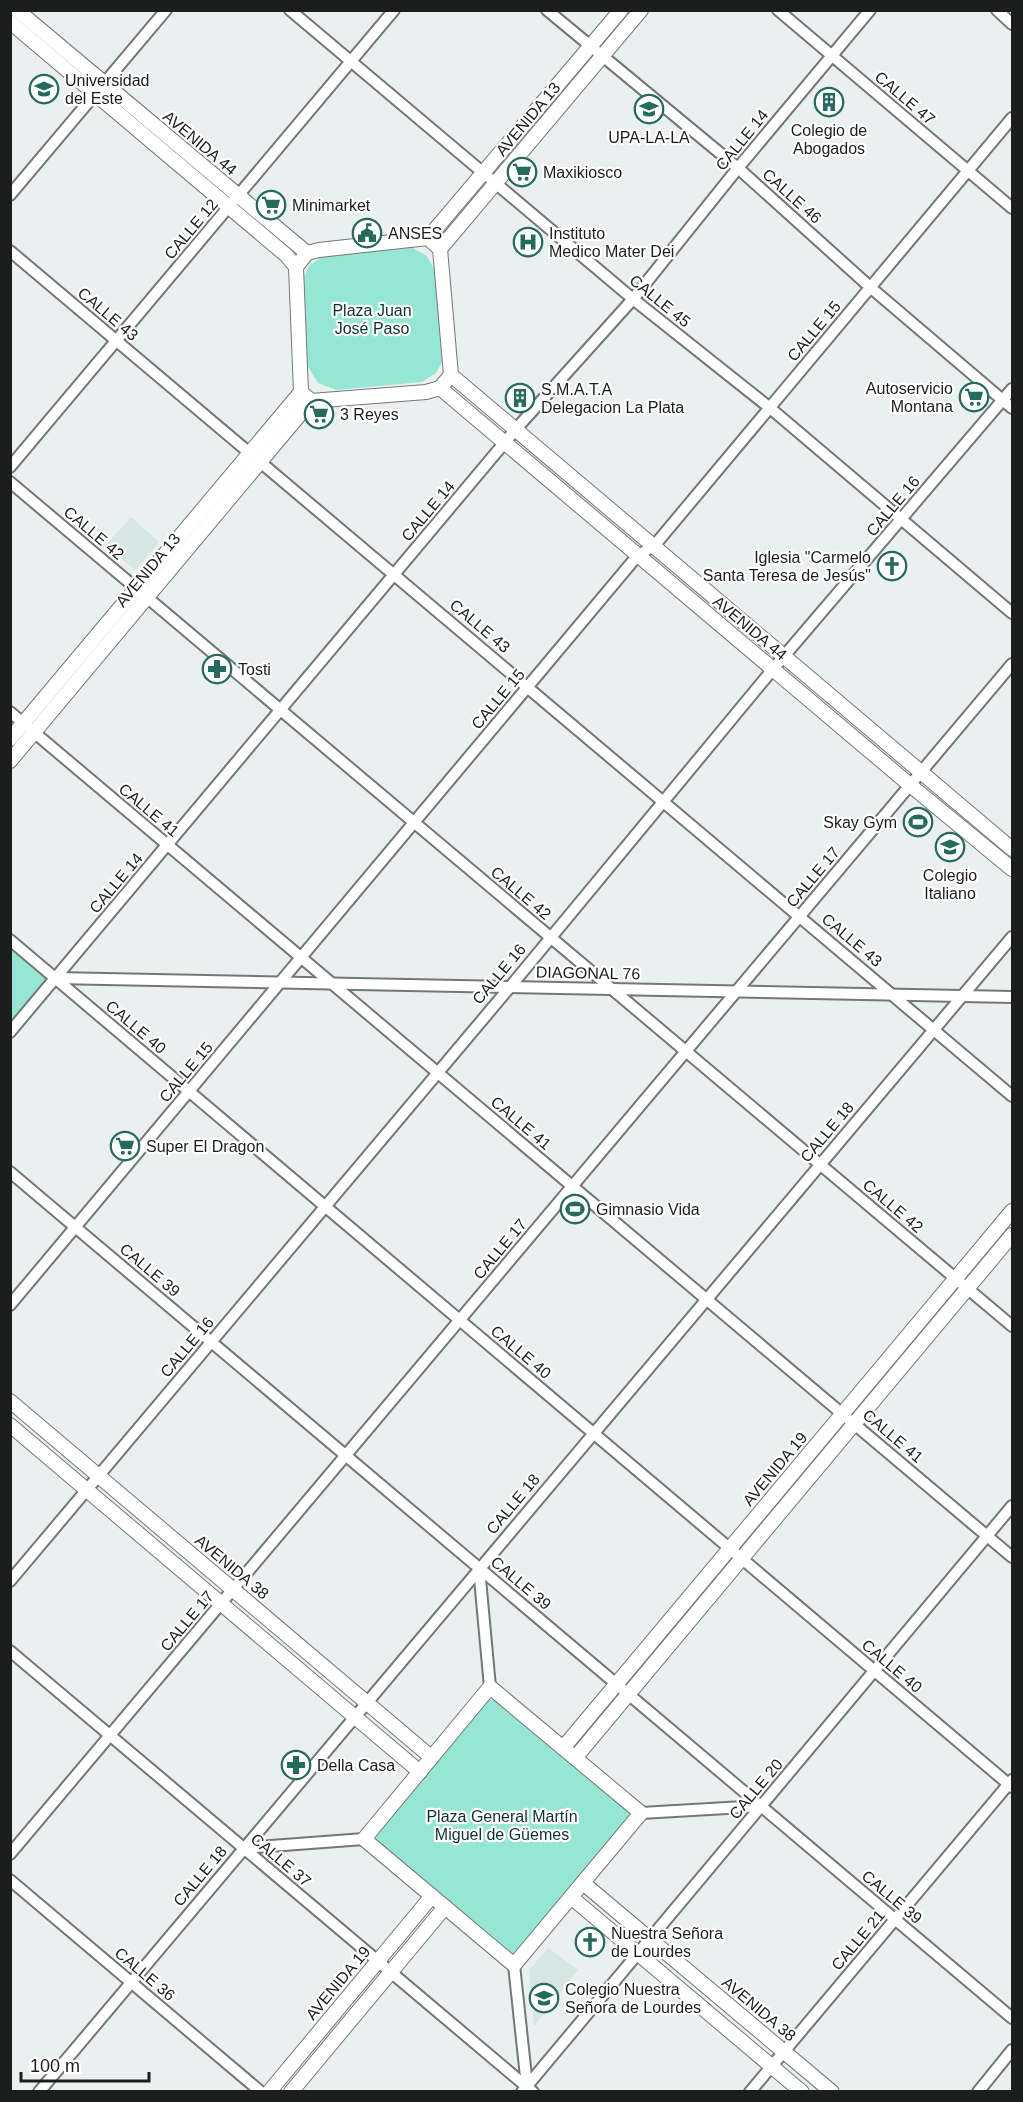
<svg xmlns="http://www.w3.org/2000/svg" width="1023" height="2102" viewBox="0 0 1023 2102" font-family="Helvetica,sans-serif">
	<rect width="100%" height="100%" fill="#eaf0ef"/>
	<g fill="#d6e6e2">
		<polygon points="131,517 159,542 136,570 105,546"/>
		<polygon points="548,1948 578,1970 534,2026 529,1970"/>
	</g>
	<g fill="#96e6d5">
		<polygon points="411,247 427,256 436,273 444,358 436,373 422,382 336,390 318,383 307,365 300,286 309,266 323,256"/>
		<polygon points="11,949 50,981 11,1027"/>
		<polygon points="487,1700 496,1700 628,1810 629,1819 515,1954 506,1953 376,1841 376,1833"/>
	</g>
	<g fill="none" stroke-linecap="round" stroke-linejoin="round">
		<g stroke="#737877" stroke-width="14">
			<g id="minor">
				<polyline points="290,10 633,299 770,408 1012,613"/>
				<polyline points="547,10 738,168 870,287 1012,408"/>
				<polyline points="778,10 1012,208"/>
				<polyline points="997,10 1012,24"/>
				<polyline points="10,195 166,10"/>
				<polyline points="10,251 1012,1096"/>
				<polyline points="10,467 394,10"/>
				<polyline points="10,482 1012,1326"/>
				<polyline points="10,712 1012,1557"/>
				<polyline points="10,940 1012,1787"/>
				<path d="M55,978c319,6 638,13 957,19"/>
				<polyline points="10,1032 516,429 633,299 738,168 870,10"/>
				<polyline points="10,1172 1012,2018"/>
				<polyline points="10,1305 638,555 654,546 1012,118"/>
				<polyline points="479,1568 490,1687"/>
				<polyline points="10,1581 510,987 773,669 1012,389"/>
				<polyline points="10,1651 533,2092"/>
				<polyline points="641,1813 761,1806"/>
				<polyline points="244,1848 364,1839"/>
				<polyline points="10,1854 1012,664"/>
				<polyline points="10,1880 261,2092"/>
				<polyline points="514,1965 527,2086"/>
				<polyline points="39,2092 1012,937"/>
				<polyline points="522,2092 1012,1506"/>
				<polyline points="750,2092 1012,1780"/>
				<polyline points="978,2092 1012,2050"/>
			</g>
		</g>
		<g stroke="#737877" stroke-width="16">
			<g id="major">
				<polyline points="17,10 307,253"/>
				<polyline points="10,22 286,255 296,267"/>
				<polygon points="428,238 440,249 451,375 440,388 426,392 311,401 301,392 296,267 307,253 319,250"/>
				<polyline points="428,238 621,10"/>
				<polyline points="440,249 641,10"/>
				<polyline points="451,375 1012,849"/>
				<polyline points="440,388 910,785 1012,869"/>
				<polyline points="10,739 301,392"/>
				<polyline points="10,761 311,401"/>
				<polyline points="10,1401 431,1757"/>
				<polyline points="10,1425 420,1772"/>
				<polygon points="490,1687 641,1813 514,1965 364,1839"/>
				<polyline points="563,1748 1012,1211"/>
				<polyline points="575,1758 1012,1235"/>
				<polyline points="583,1883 832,2092"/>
				<polyline points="571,1897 802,2092"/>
				<polyline points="269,2092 432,1896"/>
				<polyline points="291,2092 445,1907"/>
			</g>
		</g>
		<use href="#minor" stroke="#fff" stroke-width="10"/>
		<use href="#major" stroke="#fff" stroke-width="14"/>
	</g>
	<defs>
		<g id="university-ring" transform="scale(1.5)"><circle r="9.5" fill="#fff" stroke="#246a5e" stroke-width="1.5"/><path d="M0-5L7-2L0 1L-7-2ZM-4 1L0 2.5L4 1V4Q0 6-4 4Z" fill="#246a5e"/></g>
		<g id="building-ring" transform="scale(1.5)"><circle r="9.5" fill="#fff" stroke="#246a5e" stroke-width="1.5"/><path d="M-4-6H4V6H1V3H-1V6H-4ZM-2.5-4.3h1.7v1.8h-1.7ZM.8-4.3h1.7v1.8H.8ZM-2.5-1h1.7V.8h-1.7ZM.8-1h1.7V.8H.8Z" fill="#246a5e"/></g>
		<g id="school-ring" transform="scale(1.5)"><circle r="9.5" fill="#fff" stroke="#246a5e" stroke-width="1.5"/><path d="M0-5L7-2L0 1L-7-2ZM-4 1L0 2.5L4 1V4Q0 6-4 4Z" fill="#246a5e"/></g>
		<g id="supermarket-ring" transform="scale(1.5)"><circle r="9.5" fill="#fff" stroke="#246a5e" stroke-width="1.5"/><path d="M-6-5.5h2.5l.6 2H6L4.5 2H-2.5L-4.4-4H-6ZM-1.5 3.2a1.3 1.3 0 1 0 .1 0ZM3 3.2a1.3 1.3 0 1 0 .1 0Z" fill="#246a5e"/></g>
		<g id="civic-ring" transform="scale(1.5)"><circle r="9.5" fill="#fff" stroke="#246a5e" stroke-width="1.5"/><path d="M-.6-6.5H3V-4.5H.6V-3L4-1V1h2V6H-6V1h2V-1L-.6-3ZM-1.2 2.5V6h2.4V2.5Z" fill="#246a5e"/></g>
		<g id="hospital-ring" transform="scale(1.5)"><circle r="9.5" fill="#fff" stroke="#246a5e" stroke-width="1.5"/><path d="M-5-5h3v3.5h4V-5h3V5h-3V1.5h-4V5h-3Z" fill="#246a5e"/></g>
		<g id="church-ring" transform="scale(1.5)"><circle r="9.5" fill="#fff" stroke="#246a5e" stroke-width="1.5"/><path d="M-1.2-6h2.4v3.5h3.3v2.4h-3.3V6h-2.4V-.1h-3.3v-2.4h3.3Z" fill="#246a5e"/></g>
		<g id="pharmacy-ring" transform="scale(1.5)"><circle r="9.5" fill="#fff" stroke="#246a5e" stroke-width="1.5"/><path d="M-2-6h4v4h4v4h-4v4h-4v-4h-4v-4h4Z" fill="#246a5e"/></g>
		<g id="stadium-ring" transform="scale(1.5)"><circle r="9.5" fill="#fff" stroke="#246a5e" stroke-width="1.5"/><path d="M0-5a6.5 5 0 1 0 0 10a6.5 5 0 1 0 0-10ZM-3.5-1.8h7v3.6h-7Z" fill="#246a5e"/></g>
	</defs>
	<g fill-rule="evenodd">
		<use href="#university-ring" x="44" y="89"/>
		<use href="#building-ring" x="829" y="102"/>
		<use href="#school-ring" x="649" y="109"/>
		<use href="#supermarket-ring" x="522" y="172"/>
		<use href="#supermarket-ring" x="271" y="205"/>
		<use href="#civic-ring" x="367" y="233"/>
		<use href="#hospital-ring" x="528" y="242"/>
		<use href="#supermarket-ring" x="974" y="397"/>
		<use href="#building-ring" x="520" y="398"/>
		<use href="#supermarket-ring" x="319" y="414"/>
		<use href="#church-ring" x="892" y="566"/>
		<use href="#pharmacy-ring" x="217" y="669"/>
		<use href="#stadium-ring" x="918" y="822"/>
		<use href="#school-ring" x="950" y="847"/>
		<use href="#supermarket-ring" x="125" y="1146"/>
		<use href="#stadium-ring" x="575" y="1209"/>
		<use href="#pharmacy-ring" x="296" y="1765"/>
		<use href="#church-ring" x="590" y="1942"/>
		<use href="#school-ring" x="544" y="1998"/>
	</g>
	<g text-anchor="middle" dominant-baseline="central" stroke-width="4.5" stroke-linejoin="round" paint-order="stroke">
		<g font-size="16" fill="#1c1e1d" stroke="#fff" text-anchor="start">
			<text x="65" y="80">Universidad<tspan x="65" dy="18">del Este</tspan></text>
			<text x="829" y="130" text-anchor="middle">Colegio de<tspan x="829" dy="18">Abogados</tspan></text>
			<text x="649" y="137" text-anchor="middle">UPA-LA-LA</text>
			<text x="543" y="172">Maxikiosco</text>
			<text x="292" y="205">Minimarket</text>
			<text x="388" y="233">ANSES</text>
			<text x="549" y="233">Instituto<tspan x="549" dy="18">Medico Mater Dei</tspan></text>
			<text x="953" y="388" text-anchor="end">Autoservicio<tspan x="953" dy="18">Montana</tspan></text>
			<text x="541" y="389">S.M.A.T.A<tspan x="541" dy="18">Delegacion La Plata</tspan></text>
			<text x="340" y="414">3 Reyes</text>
			<text x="871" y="557" text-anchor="end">Iglesia "Carmelo<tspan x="871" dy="18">Santa Teresa de Jesús"</tspan></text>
			<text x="238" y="669">Tosti</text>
			<text x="897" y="822" text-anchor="end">Skay Gym</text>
			<text x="950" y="875" text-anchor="middle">Colegio<tspan x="950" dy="18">Italiano</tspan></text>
			<text x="146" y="1146">Super El Dragon</text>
			<text x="596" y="1209">Gimnasio Vida</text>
			<text x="317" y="1765">Della Casa</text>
			<text x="611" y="1933">Nuestra Señora<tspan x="611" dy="18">de Lourdes</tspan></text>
			<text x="565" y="1989">Colegio Nuestra<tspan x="565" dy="18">Señora de Lourdes</tspan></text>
		</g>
		<g font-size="16" fill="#1c1e1d" stroke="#fff">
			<text transform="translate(905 98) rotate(40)">CALLE 47</text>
			<text transform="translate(528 119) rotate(-50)">AVENIDA 13</text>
			<text transform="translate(742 140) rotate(-51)">CALLE 14</text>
			<text transform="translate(200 143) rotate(40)">AVENIDA 44</text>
			<text transform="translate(792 196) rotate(42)">CALLE 46</text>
			<text transform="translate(191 229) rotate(-50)">CALLE 12</text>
			<text transform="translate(660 301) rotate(39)">CALLE 45</text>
			<text transform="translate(108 314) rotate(40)">CALLE 43</text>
			<text transform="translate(814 331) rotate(-50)">CALLE 15</text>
			<text transform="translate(893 506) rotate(-50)">CALLE 16</text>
			<text transform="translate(428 511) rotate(-50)">CALLE 14</text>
			<text transform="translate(94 533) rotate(40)">CALLE 42</text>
			<text transform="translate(148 570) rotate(-50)">AVENIDA 13</text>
			<text transform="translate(480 626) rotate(40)">CALLE 43</text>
			<text transform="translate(750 628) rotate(40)">AVENIDA 44</text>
			<text transform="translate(498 699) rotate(-50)">CALLE 15</text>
			<text transform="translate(149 810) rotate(40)">CALLE 41</text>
			<text transform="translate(813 877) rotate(-50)">CALLE 17</text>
			<text transform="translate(116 883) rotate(-50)">CALLE 14</text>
			<text transform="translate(521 893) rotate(40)">CALLE 42</text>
			<text transform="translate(852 940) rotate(40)">CALLE 43</text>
			<text transform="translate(588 973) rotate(1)">DIAGONAL 76</text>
			<text transform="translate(499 974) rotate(-50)">CALLE 16</text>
			<text transform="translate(136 1027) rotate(40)">CALLE 40</text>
			<text transform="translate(186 1072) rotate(-50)">CALLE 15</text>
			<text transform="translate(521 1123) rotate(40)">CALLE 41</text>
			<text transform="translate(827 1132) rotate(-50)">CALLE 18</text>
			<text transform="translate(893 1206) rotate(40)">CALLE 42</text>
			<text transform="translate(500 1249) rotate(-50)">CALLE 17</text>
			<text transform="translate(150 1270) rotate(40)">CALLE 39</text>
			<text transform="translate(187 1347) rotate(-50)">CALLE 16</text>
			<text transform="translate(521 1352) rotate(40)">CALLE 40</text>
			<text transform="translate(893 1436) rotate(40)">CALLE 41</text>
			<text transform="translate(775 1469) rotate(-50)">AVENIDA 19</text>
			<text transform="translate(513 1504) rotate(-50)">CALLE 18</text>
			<text transform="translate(232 1567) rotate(40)">AVENIDA 38</text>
			<text transform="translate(521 1583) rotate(40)">CALLE 39</text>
			<text transform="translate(187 1621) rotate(-50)">CALLE 17</text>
			<text transform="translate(892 1666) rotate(40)">CALLE 40</text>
			<text transform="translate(756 1789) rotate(-50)">CALLE 20</text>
			<text transform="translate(281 1860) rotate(40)">CALLE 37</text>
			<text transform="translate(200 1876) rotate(-50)">CALLE 18</text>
			<text transform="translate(892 1897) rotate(40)">CALLE 39</text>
			<text transform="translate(858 1940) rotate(-50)">CALLE 21</text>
			<text transform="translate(145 1974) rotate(40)">CALLE 36</text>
			<text transform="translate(338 1983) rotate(-50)">AVENIDA 19</text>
			<text transform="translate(759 2009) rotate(40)">AVENIDA 38</text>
		</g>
		<g font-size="16" fill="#0c332c" stroke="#fff">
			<text x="372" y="310">Plaza Juan<tspan x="372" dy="18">José Paso</tspan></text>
			<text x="502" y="1816">Plaza General Martín<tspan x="502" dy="18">Miguel de Güemes</tspan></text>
		</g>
	</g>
	<rect width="1023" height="2102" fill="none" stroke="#1c1e1d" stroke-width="24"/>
	<path d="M21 2072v9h128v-9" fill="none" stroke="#1c1e1d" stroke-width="3"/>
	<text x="30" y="2072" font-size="18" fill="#1c1e1d" stroke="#ffffff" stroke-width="4.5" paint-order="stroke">100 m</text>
</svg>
